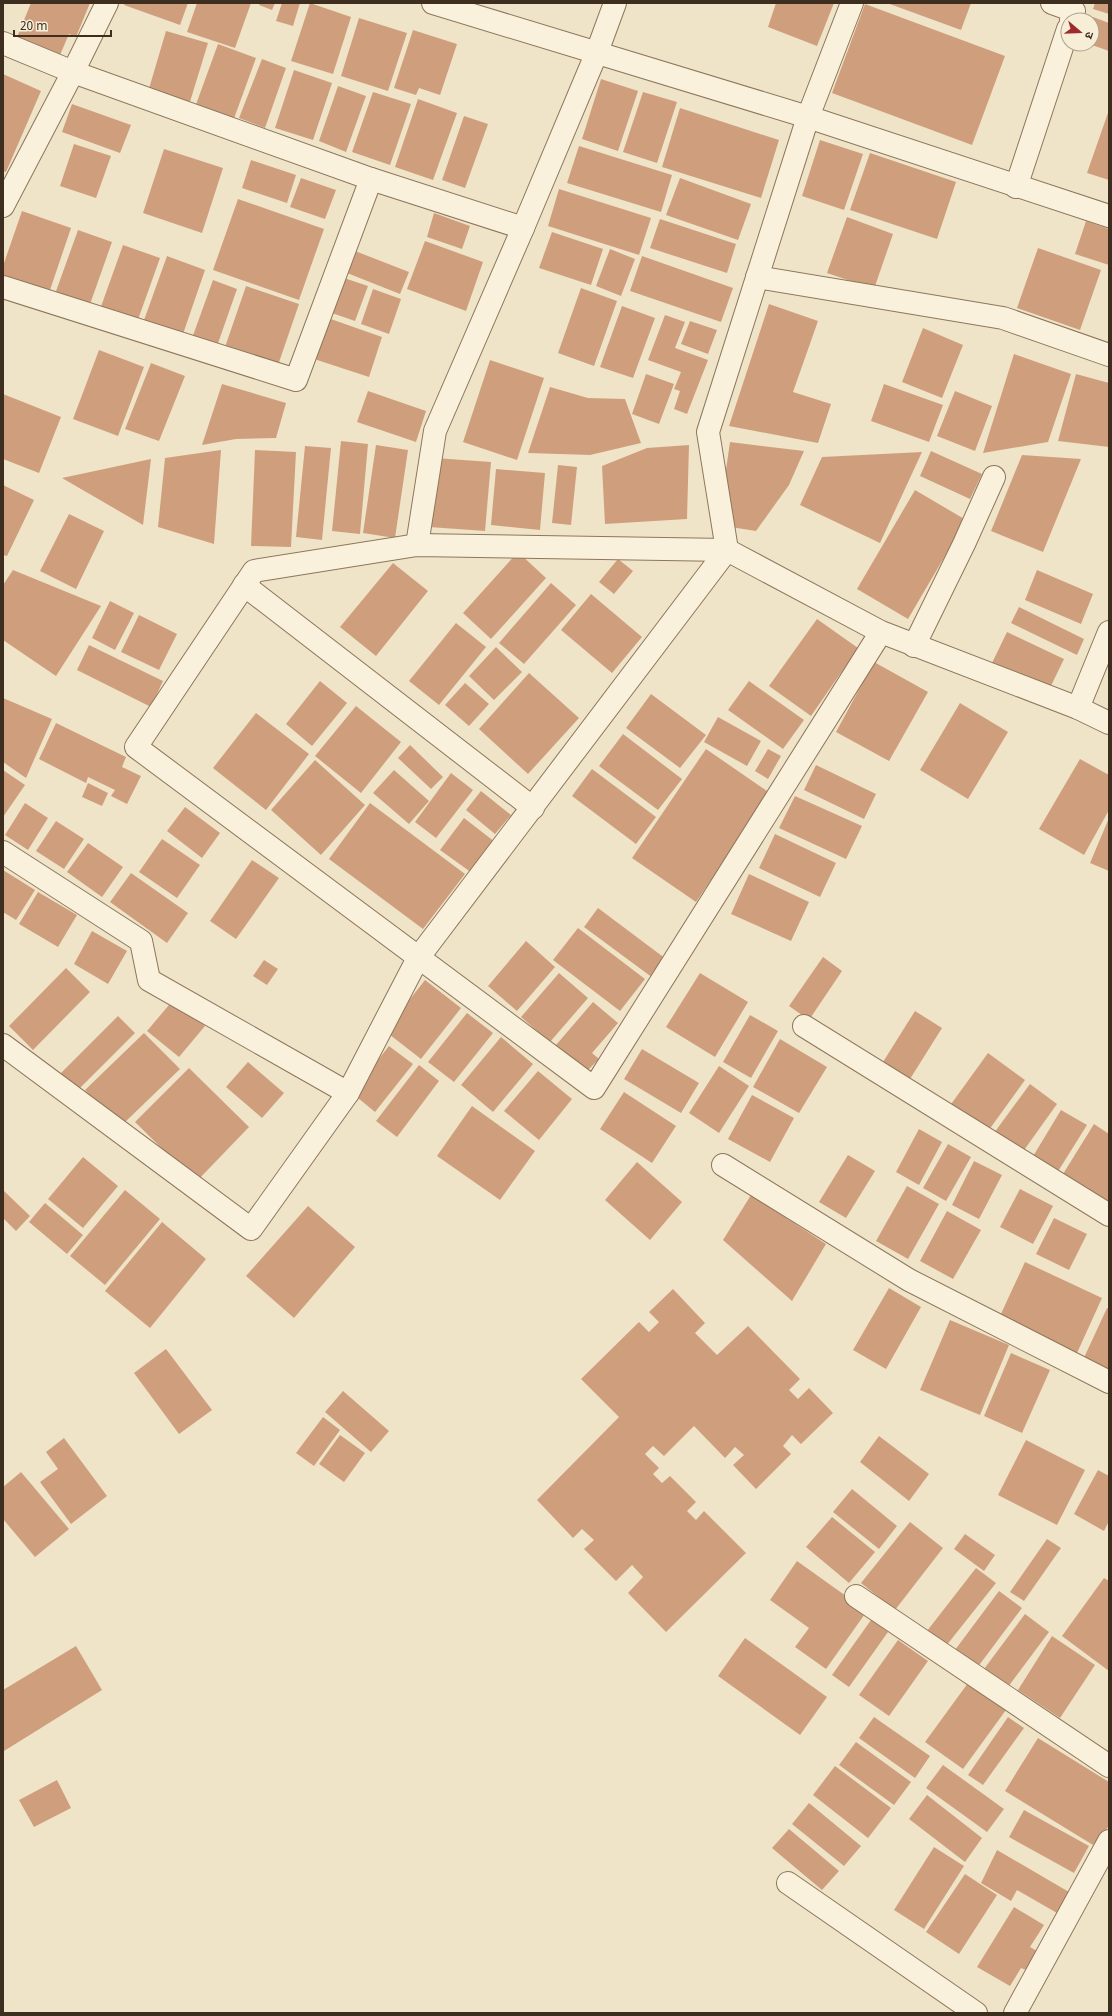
<svg xmlns="http://www.w3.org/2000/svg" width="1112" height="2016" viewBox="0 0 1112 2016" font-family="Georgia,'Noto Sans Devanagari',serif">
	<rect width="100%" height="100%" fill="#f0e4c8"/>
	<g fill="#cf9f7d">
		<polygon points="31,3 90,3 76,37 69,34 60,55 17,37"/>
		<polygon points="125,3 188,3 180,25 124,5"/>
		<polygon points="197,3 251,3 235,48 187,32"/>
		<polygon points="260,3 275,3 272,10 259,5"/>
		<polygon points="282,3 300,3 293,26 276,21"/>
		<polygon points="310,3 351,17 333,74 291,61"/>
		<polygon points="776,3 834,3 817,46 768,27"/>
		<polygon points="887,3 971,3 961,30"/>
		<polygon points="1095,3 1109,3 1109,14 1093,9"/>
		<polygon points="865,4 1005,56 972,145 832,93"/>
		<polygon points="1093,17 1109,23 1109,51 1089,44 1092,44"/>
		<polygon points="359,18 407,33 388,91 341,76"/>
		<polygon points="413,30 457,44 440,95 419,88 416,95 394,88"/>
		<polygon points="166,31 208,43 189,105 148,92"/>
		<polygon points="218,44 256,58 232,124 194,110"/>
		<polygon points="262,59 286,68 265,128 239,118"/>
		<polygon points="294,70 332,83 313,140 275,128"/>
		<polygon points="3,74 41,91 6,172 3,171"/>
		<polygon points="601,79 638,91 618,151 582,139"/>
		<polygon points="338,86 366,96 346,152 319,141"/>
		<polygon points="373,92 411,104 390,165 352,152"/>
		<polygon points="643,92 677,102 657,163 623,152"/>
		<polygon points="418,99 457,113 433,180 395,167"/>
		<polygon points="72,104 131,125 120,153 62,132"/>
		<polygon points="680,108 779,140 761,198 662,167"/>
		<polygon points="1109,110 1109,180 1087,173"/>
		<polygon points="464,116 488,124 465,188 442,180"/>
		<polygon points="820,140 863,154 844,210 802,196"/>
		<polygon points="74,144 111,156 96,198 60,186"/>
		<polygon points="579,146 672,175 661,212 567,183"/>
		<polygon points="164,149 223,168 202,233 143,213"/>
		<polygon points="870,153 956,182 937,239 850,210"/>
		<polygon points="251,160 296,175 287,203 242,188"/>
		<polygon points="301,178 336,190 325,219 290,207"/>
		<polygon points="680,178 751,204 738,240 666,215"/>
		<polygon points="559,189 651,218 639,255 548,226"/>
		<polygon points="238,199 324,229 299,300 213,270"/>
		<polygon points="22,211 71,228 48,296 3,281 3,266"/>
		<polygon points="434,213 470,226 462,249 427,237"/>
		<polygon points="847,217 893,234 874,289 827,273"/>
		<polygon points="660,219 736,244 727,273 650,248"/>
		<polygon points="1086,221 1109,229 1109,265 1075,254"/>
		<polygon points="78,230 112,242 89,307 55,294"/>
		<polygon points="552,232 603,249 591,285 539,268"/>
		<polygon points="425,241 483,262 466,311 407,289"/>
		<polygon points="123,245 160,258 135,328 98,315"/>
		<polygon points="1038,248 1101,270 1080,330 1017,308"/>
		<polygon points="350,249 409,272 400,294 342,271"/>
		<polygon points="610,249 635,259 621,296 596,286"/>
		<polygon points="167,256 205,270 182,337 143,323"/>
		<polygon points="642,256 733,288 721,322 630,291"/>
		<polygon points="338,276 368,286 355,321 326,311"/>
		<polygon points="213,280 237,289 216,349 191,341"/>
		<polygon points="246,286 299,304 276,371 223,353"/>
		<polygon points="581,288 617,301 594,366 558,353"/>
		<polygon points="373,289 401,299 389,334 361,324"/>
		<polygon points="769,304 818,321 793,392 831,404 818,443 729,426"/>
		<polygon points="622,306 655,318 633,378 600,367"/>
		<polygon points="665,315 685,322 675,348 708,360 687,414 674,409 680,391 674,389 681,372 648,360"/>
		<polygon points="325,317 382,337 369,377 311,358"/>
		<polygon points="690,321 717,330 708,354 681,344"/>
		<polygon points="923,328 963,345 942,398 902,382"/>
		<polygon points="99,350 144,367 118,436 73,419"/>
		<polygon points="1014,354 1071,374 1048,442 983,453"/>
		<polygon points="490,360 544,378 517,460 463,442"/>
		<polygon points="151,363 185,376 159,441 125,429"/>
		<polygon points="646,374 674,384 659,424 632,414"/>
		<polygon points="1076,374 1109,383 1109,447 1058,441"/>
		<polygon points="222,384 286,403 276,438 236,439 202,445"/>
		<polygon points="884,384 943,405 929,442 871,421"/>
		<polygon points="550,387 588,398 625,399 641,443 590,455 528,453"/>
		<polygon points="368,391 426,411 416,442 357,422"/>
		<polygon points="955,391 992,406 975,451 937,436"/>
		<polygon points="3,394 61,417 39,473 3,459"/>
		<polygon points="341,441 368,444 360,534 332,531"/>
		<polygon points="730,442 804,451 789,485 756,531 718,525"/>
		<polygon points="376,445 408,450 395,538 363,533"/>
		<polygon points="689,445 687,519 605,524 602,466 647,448"/>
		<polygon points="305,446 331,448 322,540 296,537"/>
		<polygon points="221,450 214,544 158,527 165,458"/>
		<polygon points="255,450 296,452 291,547 251,546"/>
		<polygon points="931,451 982,474 970,499 920,476"/>
		<polygon points="922,452 880,543 800,505 822,457"/>
		<polygon points="1022,455 1081,459 1043,552 991,531"/>
		<polygon points="435,458 491,462 485,531 429,527"/>
		<polygon points="151,459 143,525 62,478"/>
		<polygon points="558,465 577,467 571,525 552,523"/>
		<polygon points="496,469 545,473 540,530 491,525"/>
		<polygon points="3,485 34,500 7,556 3,555"/>
		<polygon points="915,490 966,520 908,619 857,589"/>
		<polygon points="69,514 104,531 76,589 40,571"/>
		<polygon points="518,552 546,578 491,639 463,613"/>
		<polygon points="618,559 633,571 614,594 599,582"/>
		<polygon points="393,563 428,591 376,656 340,627"/>
		<polygon points="13,570 101,606 56,676 3,640 3,585"/>
		<polygon points="1037,570 1093,594 1081,624 1025,600"/>
		<polygon points="551,583 576,605 524,664 499,643"/>
		<polygon points="591,594 642,637 612,673 561,630"/>
		<polygon points="110,601 134,613 115,650 92,638"/>
		<polygon points="1019,607 1084,639 1077,655 1011,623"/>
		<polygon points="139,615 177,634 159,670 121,652"/>
		<polygon points="817,619 858,648 811,716 769,686"/>
		<polygon points="456,623 486,647 439,705 409,681"/>
		<polygon points="1007,632 1064,659 1049,690 992,663"/>
		<polygon points="89,645 163,681 151,707 77,670"/>
		<polygon points="496,647 522,672 494,700 469,676"/>
		<polygon points="874,662 928,692 889,761 836,732"/>
		<polygon points="529,673 579,718 528,774 479,729"/>
		<polygon points="320,681 347,703 312,746 286,724"/>
		<polygon points="749,681 804,720 783,749 728,710"/>
		<polygon points="465,683 489,704 469,726 445,705"/>
		<polygon points="651,694 706,735 680,768 626,728"/>
		<polygon points="3,698 52,719 26,778 3,762"/>
		<polygon points="960,703 1008,732 968,799 920,770"/>
		<polygon points="356,706 401,742 361,793 315,756"/>
		<polygon points="256,713 309,754 266,810 213,768"/>
		<polygon points="718,717 761,741 747,766 704,742"/>
		<polygon points="56,723 126,757 122,767 141,776 127,804 111,796 115,790 88,777 86,783 39,759"/>
		<polygon points="623,734 682,779 658,810 599,766"/>
		<polygon points="410,745 443,777 431,789 398,758"/>
		<polygon points="706,749 770,793 696,902 632,858"/>
		<polygon points="768,749 781,756 768,779 755,771"/>
		<polygon points="1080,759 1109,775 1109,810 1084,855 1039,829"/>
		<polygon points="315,760 365,805 321,855 271,810"/>
		<polygon points="816,765 876,794 864,819 804,790"/>
		<polygon points="592,769 656,817 636,844 572,796"/>
		<polygon points="3,770 25,785 3,817"/>
		<polygon points="394,770 429,801 409,824 373,793"/>
		<polygon points="451,773 473,790 436,838 415,822"/>
		<polygon points="88,783 108,793 102,806 82,797"/>
		<polygon points="481,791 511,815 495,834 466,810"/>
		<polygon points="795,796 862,826 846,859 779,828"/>
		<polygon points="25,803 48,818 28,850 5,835"/>
		<polygon points="370,803 465,874 423,929 329,859"/>
		<polygon points="185,807 220,833 202,858 167,831"/>
		<polygon points="464,818 495,842 472,873 440,850"/>
		<polygon points="1109,818 1109,871 1090,863"/>
		<polygon points="56,821 84,839 64,869 36,851"/>
		<polygon points="775,834 836,863 820,897 759,868"/>
		<polygon points="162,839 200,865 177,898 139,872"/>
		<polygon points="88,843 123,867 102,897 67,872"/>
		<polygon points="252,860 279,878 236,939 210,921"/>
		<polygon points="3,870 35,890 16,920 3,912"/>
		<polygon points="131,873 188,913 167,943 110,902"/>
		<polygon points="749,874 809,902 791,941 731,914"/>
		<polygon points="38,892 77,915 58,947 19,924"/>
		<polygon points="598,908 666,959 653,978 584,927"/>
		<polygon points="578,928 645,979 620,1011 553,960"/>
		<polygon points="92,931 127,951 108,984 74,964"/>
		<polygon points="526,941 555,967 517,1011 488,986"/>
		<polygon points="823,957 842,971 809,1020 789,1006"/>
		<polygon points="264,960 278,969 267,985 253,976"/>
		<polygon points="66,968 90,992 33,1050 9,1026"/>
		<polygon points="559,973 588,998 550,1042 521,1017"/>
		<polygon points="700,973 748,1002 715,1057 666,1027"/>
		<polygon points="425,980 461,1008 421,1059 385,1031"/>
		<polygon points="174,999 205,1026 179,1057 147,1031"/>
		<polygon points="593,1002 618,1023 592,1053 599,1059 587,1071 556,1045"/>
		<polygon points="915,1011 942,1028 910,1079 883,1062"/>
		<polygon points="467,1013 493,1033 454,1082 428,1062"/>
		<polygon points="750,1015 778,1031 751,1078 723,1062"/>
		<polygon points="118,1016 135,1033 77,1091 60,1074"/>
		<polygon points="144,1033 180,1069 120,1127 85,1090"/>
		<polygon points="501,1037 533,1064 493,1112 461,1085"/>
		<polygon points="780,1039 827,1067 799,1113 753,1087"/>
		<polygon points="389,1046 413,1064 375,1112 352,1093"/>
		<polygon points="642,1049 699,1083 681,1113 624,1079"/>
		<polygon points="988,1053 1025,1080 986,1134 949,1107"/>
		<polygon points="248,1062 284,1093 262,1118 226,1087"/>
		<polygon points="419,1065 439,1081 397,1137 376,1121"/>
		<polygon points="719,1066 749,1086 719,1133 689,1113"/>
		<polygon points="189,1068 249,1127 196,1182 135,1122"/>
		<polygon points="538,1071 572,1099 539,1140 504,1111"/>
		<polygon points="1030,1084 1057,1104 1022,1153 994,1133"/>
		<polygon points="624,1092 676,1126 652,1163 600,1129"/>
		<polygon points="752,1095 794,1118 770,1162 728,1139"/>
		<polygon points="472,1106 535,1151 500,1200 437,1156"/>
		<polygon points="1061,1110 1087,1125 1057,1173 1032,1158"/>
		<polygon points="1094,1124 1109,1134 1109,1202 1063,1174"/>
		<polygon points="919,1129 942,1142 919,1185 896,1172"/>
		<polygon points="948,1144 971,1157 946,1201 923,1188"/>
		<polygon points="848,1155 875,1171 846,1218 819,1202"/>
		<polygon points="83,1157 118,1186 83,1228 48,1199"/>
		<polygon points="974,1161 1002,1175 979,1219 952,1205"/>
		<polygon points="637,1162 682,1202 650,1240 605,1200"/>
		<polygon points="907,1186 939,1204 908,1259 876,1241"/>
		<polygon points="1020,1189 1053,1206 1033,1244 1000,1227"/>
		<polygon points="3,1190 30,1216 16,1231 3,1218"/>
		<polygon points="125,1190 160,1219 105,1285 70,1256"/>
		<polygon points="751,1195 826,1244 792,1301 723,1240"/>
		<polygon points="45,1203 83,1235 67,1254 29,1222"/>
		<polygon points="308,1206 355,1247 294,1318 246,1276"/>
		<polygon points="947,1211 981,1230 953,1279 920,1261"/>
		<polygon points="1054,1218 1087,1234 1069,1270 1036,1254"/>
		<polygon points="162,1222 206,1259 150,1328 105,1291"/>
		<polygon points="1025,1262 1102,1298 1077,1353 1000,1316"/>
		<polygon points="889,1288 921,1307 886,1369 853,1350"/>
		<polygon points="673,1289 705,1323 695,1333 717,1355 748,1326 800,1379 789,1390 798,1399 809,1388 833,1413 801,1444 792,1435 783,1446 791,1454 756,1489 733,1465 744,1455 735,1447 725,1458 694,1426 664,1456 653,1446 645,1454 659,1468 653,1474 662,1483 670,1476 696,1502 687,1511 696,1520 704,1511 746,1553 666,1632 628,1593 643,1577 632,1565 616,1581 584,1549 594,1540 582,1529 573,1538 537,1500 619,1417 581,1379 639,1322 649,1332 659,1322 649,1312"/>
		<polygon points="1107,1308 1109,1309 1109,1374 1082,1362"/>
		<polygon points="950,1320 1009,1345 980,1415 920,1390"/>
		<polygon points="166,1349 212,1410 179,1434 134,1373"/>
		<polygon points="1011,1353 1050,1370 1022,1433 984,1416"/>
		<polygon points="343,1391 389,1431 371,1452 325,1412"/>
		<polygon points="323,1417 340,1430 314,1466 296,1453"/>
		<polygon points="340,1435 365,1453 344,1482 319,1464"/>
		<polygon points="879,1436 929,1474 909,1501 860,1462"/>
		<polygon points="64,1438 107,1496 71,1524 40,1482 58,1469 46,1452"/>
		<polygon points="1026,1440 1085,1470 1057,1525 998,1495"/>
		<polygon points="1098,1470 1109,1476 1109,1521 1104,1531 1074,1514"/>
		<polygon points="21,1472 69,1529 35,1557 3,1519 3,1487"/>
		<polygon points="852,1489 897,1526 879,1549 833,1512"/>
		<polygon points="832,1517 875,1552 849,1583 806,1547"/>
		<polygon points="910,1522 943,1548 895,1610 861,1583"/>
		<polygon points="965,1534 995,1555 984,1571 954,1549"/>
		<polygon points="1047,1539 1061,1548 1024,1601 1010,1592"/>
		<polygon points="797,1561 867,1611 826,1669 795,1647 809,1628 770,1600"/>
		<polygon points="976,1568 996,1583 946,1646 927,1631"/>
		<polygon points="1104,1578 1109,1581 1109,1671 1062,1636"/>
		<polygon points="999,1591 1022,1608 977,1668 955,1650"/>
		<polygon points="1025,1614 1049,1632 1005,1691 981,1673"/>
		<polygon points="871,1620 888,1632 849,1687 832,1675"/>
		<polygon points="1052,1636 1095,1665 1060,1718 1018,1690"/>
		<polygon points="745,1638 827,1697 800,1735 718,1676"/>
		<polygon points="898,1640 928,1661 889,1716 859,1695"/>
		<polygon points="76,1646 102,1690 4,1751 3,1690"/>
		<polygon points="968,1683 1006,1710 963,1769 925,1742"/>
		<polygon points="874,1717 930,1756 915,1778 859,1738"/>
		<polygon points="1008,1717 1024,1728 983,1785 968,1775"/>
		<polygon points="1038,1738 1109,1782 1109,1826 1093,1845 1005,1791"/>
		<polygon points="856,1742 911,1782 894,1805 839,1765"/>
		<polygon points="943,1765 1004,1809 987,1832 926,1788"/>
		<polygon points="835,1766 891,1808 868,1838 813,1795"/>
		<polygon points="57,1780 71,1808 34,1827 19,1800"/>
		<polygon points="927,1795 982,1838 965,1862 909,1819"/>
		<polygon points="809,1803 861,1846 844,1866 792,1824"/>
		<polygon points="1024,1810 1089,1846 1074,1873 1009,1837"/>
		<polygon points="789,1829 839,1871 822,1890 772,1848"/>
		<polygon points="934,1847 964,1866 924,1929 894,1910"/>
		<polygon points="997,1850 1069,1892 1057,1913 1017,1890 1011,1901 981,1883"/>
		<polygon points="965,1874 997,1895 959,1954 926,1932"/>
		<polygon points="1014,1907 1044,1925 1030,1947 1037,1951 1026,1970 1021,1968 1010,1986 977,1967"/>
	</g>
	<g fill="none" stroke-linecap="round" stroke-linejoin="round">
		<g stroke="#8d765c" stroke-width="24">
			<g id="street">
				<polyline points="433,3 808,117 1109,216"/>
				<polyline points="1052,3 1074,11 1071,20"/>
				<polyline points="3,43 73,72 371,179 523,228"/>
				<polyline points="1016,187 1068,29"/>
				<polyline points="3,206 73,72 107,3"/>
				<polyline points="757,277 1003,318 1109,355"/>
				<polyline points="3,287 296,380 371,179"/>
				<polyline points="417,545 435,431 523,228 597,52 615,3"/>
				<polyline points="244,585 533,808"/>
				<polyline points="881,632 594,1088 136,747 254,571 417,545 727,550 881,632 1078,708 1109,723"/>
				<polyline points="914,646 964,544 994,477"/>
				<polyline points="1078,708 1109,632"/>
				<polyline points="3,852 141,941 149,980 348,1093"/>
				<polyline points="804,1026 1109,1215"/>
				<polyline points="3,1045 251,1229 348,1093 418,958 727,550 708,432 808,117 852,3"/>
				<polyline points="723,1165 909,1280 1109,1382"/>
				<polyline points="856,1596 1109,1766"/>
				<polyline points="788,1883 976,2013"/>
				<polyline points="1015,2013 1109,1841"/>
			</g>
		</g>
		<use href="#street" stroke="#faf1dc" stroke-width="22"/>
	</g>
	<rect width="1112" height="2016" fill="none" stroke="#3d2e20" stroke-width="8"/>
	<g transform="translate(1080 32) rotate(109)"><circle r="19" fill="#f7eed8" stroke="#ada18e"/>
	<path d="M0-3L7 15L0 10L-7 15Z" fill="#9e2a2b"/>
	<text y="-6" font-size="11" font-weight="bold" text-anchor="middle" fill="#3d2e20">उ</text>
	</g>
	<path d="M14 30v6h97v-6" fill="none" stroke="#3d2e20" stroke-width="2"/>
	<text x="20" y="30" font-size="12" fill="#3d2e20" stroke="#f7eed8" stroke-width="3" paint-order="stroke">20 m</text>
</svg>
